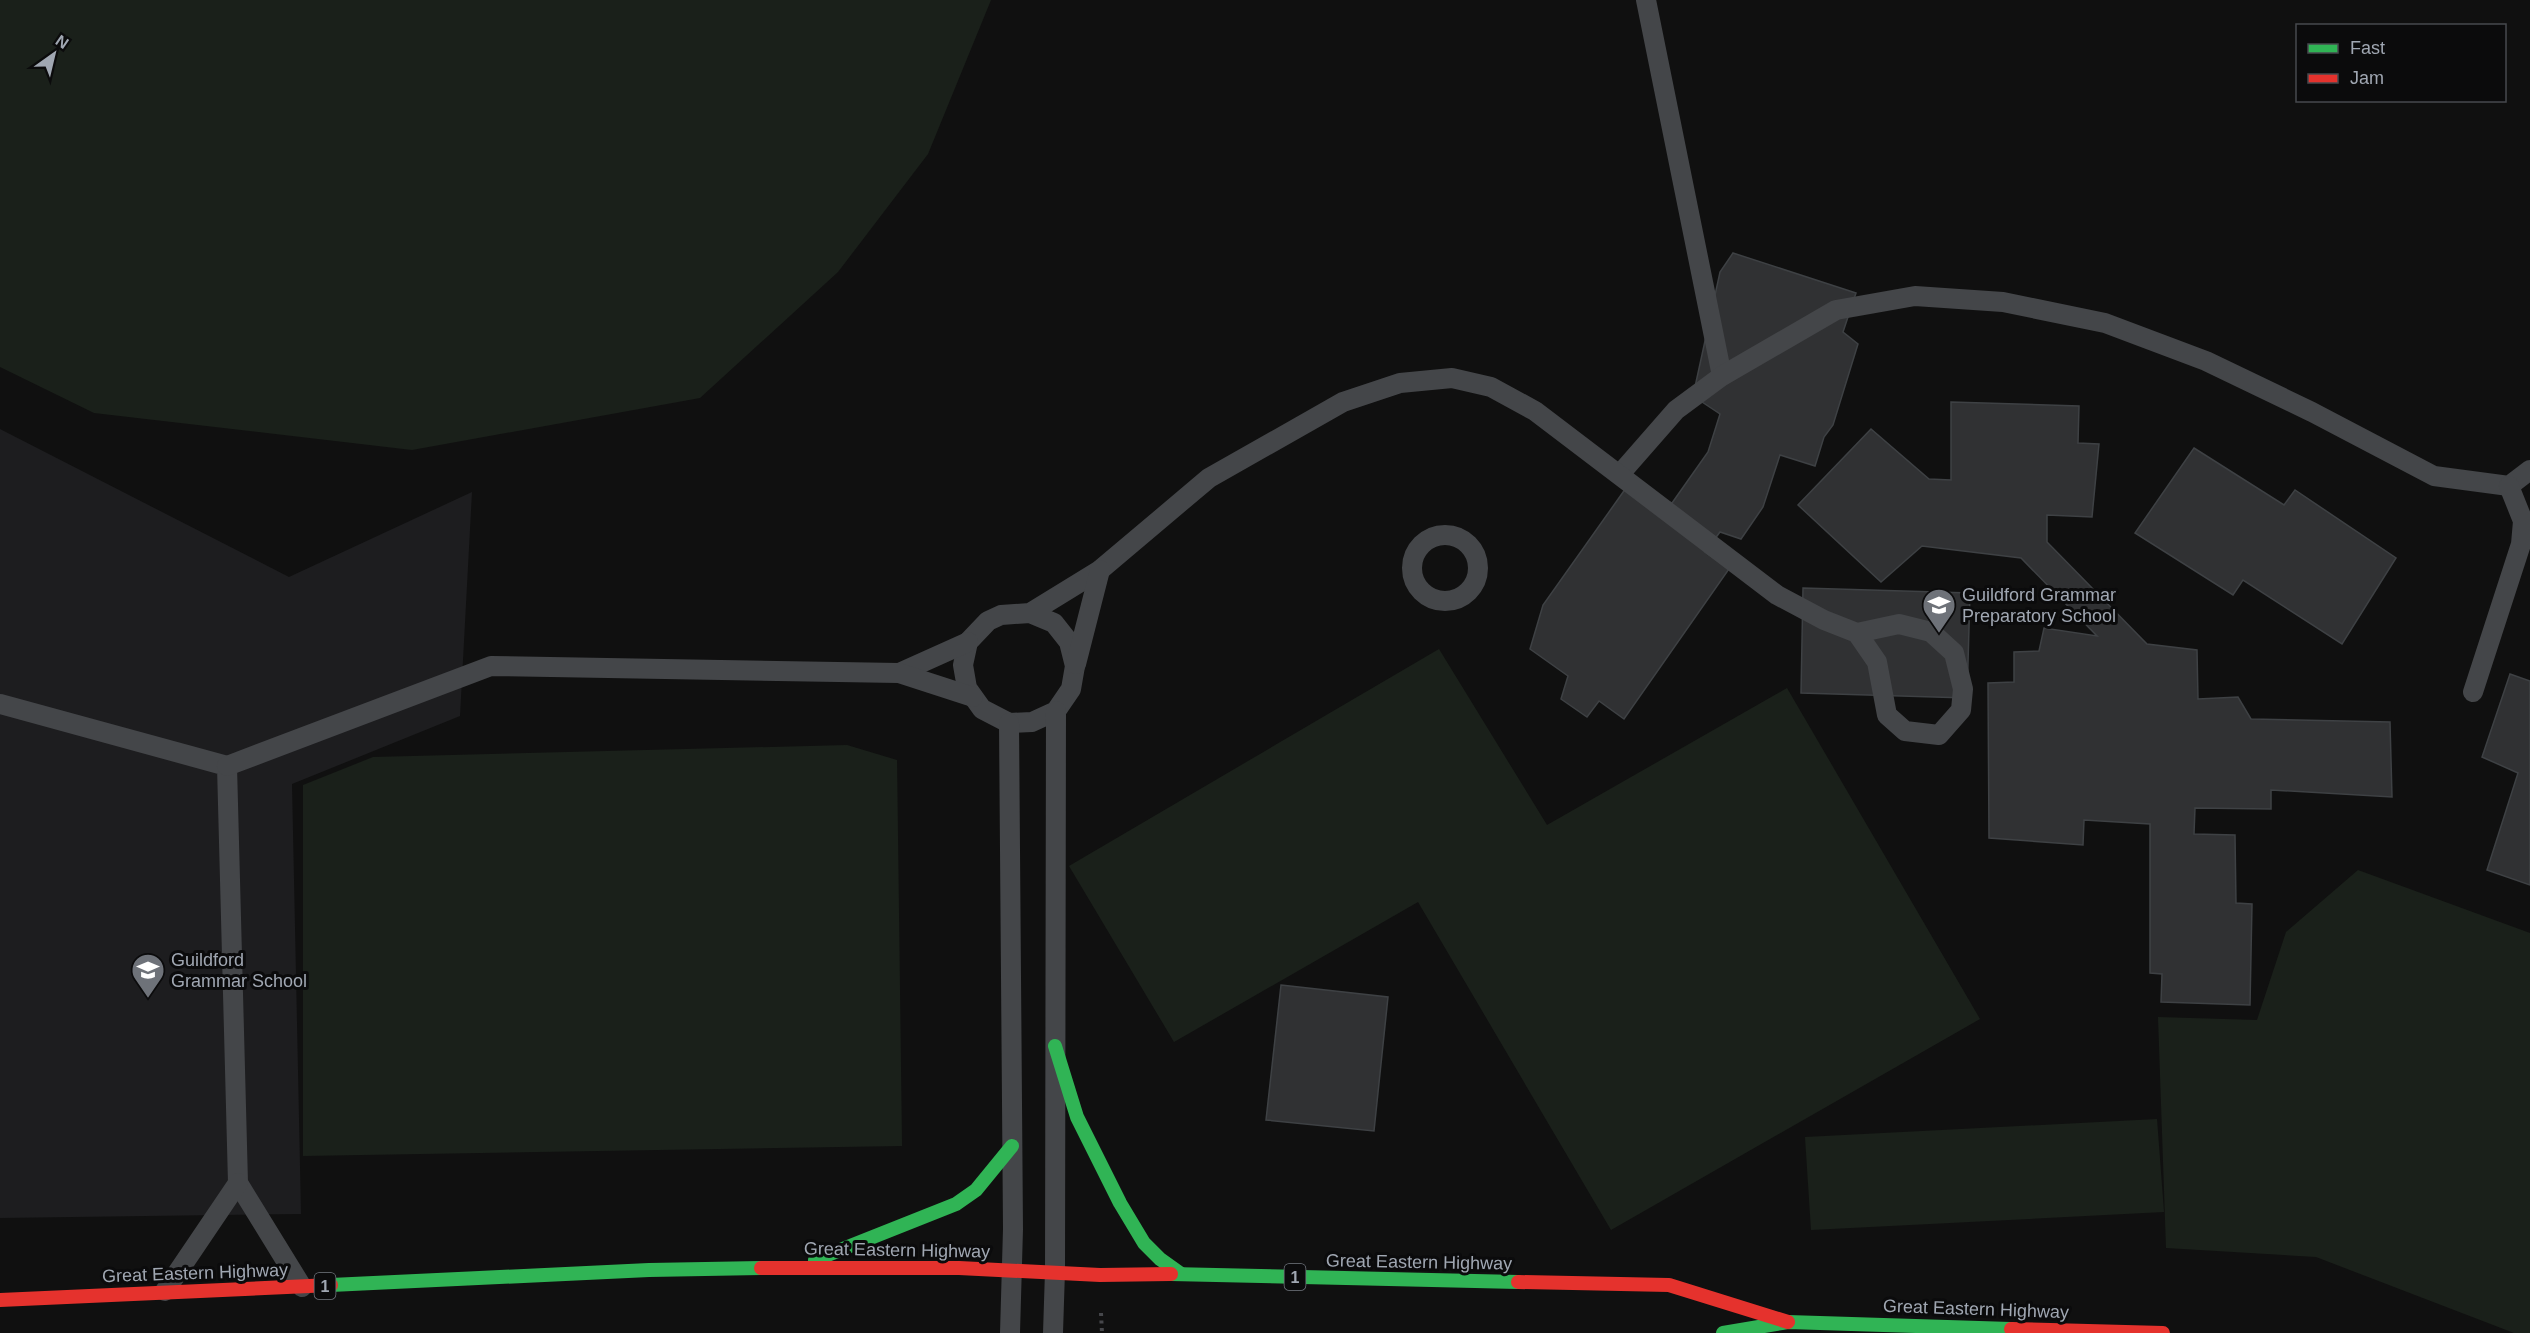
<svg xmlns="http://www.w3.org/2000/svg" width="2530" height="1333" viewBox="0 0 2530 1333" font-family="Helvetica,sans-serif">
	<rect width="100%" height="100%" fill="#101010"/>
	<polygon fill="#1d1d1f" points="0,429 289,577 472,492 460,716 292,784 301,1214 0,1218"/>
	<g fill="#1a201a">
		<polygon points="0,0 991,0 928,154 838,272 700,398 412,450 94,413 0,367"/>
		<polygon points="1439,649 1547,825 1787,688 1980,1019 1611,1230 1418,902 1174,1042 1069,866"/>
		<polygon points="847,745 897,760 902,1146 303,1156 303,785 373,757"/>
		<polygon points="2358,870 2530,933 2530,1333 2514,1333 2316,1257 2166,1248 2158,1017 2257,1020 2286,932"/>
		<polygon points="2157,1119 2164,1212 1811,1230 1805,1137"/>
	</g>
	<g fill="#303133" stroke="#3e4144" stroke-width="1.5">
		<polygon points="1733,253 1856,293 1843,332 1858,344 1833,425 1824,437 1815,466 1780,455 1763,507 1741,539 1720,532 1705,552 1729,569 1624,719 1599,701 1587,717 1561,699 1568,676 1530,649 1543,605 1626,488 1672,503 1708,452 1720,414 1693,396 1720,272"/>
		<polygon points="1951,402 2079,406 2078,443 2099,444 2092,517 2047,515 2047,542 2147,644 2197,650 2198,699 2238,697 2251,719 2390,722 2392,797 2271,790 2271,809 2195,808 2194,834 2235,835 2236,903 2252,904 2250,1005 2161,1002 2162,974 2150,973 2150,824 2084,820 2083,845 1989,838 1988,683 2014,682 2014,652 2039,651 2044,628 2097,636 2021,558 1922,546 1881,582 1798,505 1871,429 1929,479 1951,480"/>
		<polygon points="2194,448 2284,505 2295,490 2396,558 2342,644 2243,580 2233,595 2135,533"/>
		<polygon points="1803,588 1970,593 1967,698 1801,693"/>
		<polygon points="2510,674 2530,681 2530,885 2487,870 2518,773 2482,757"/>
		<polygon points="1281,985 1388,997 1374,1131 1266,1120"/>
	</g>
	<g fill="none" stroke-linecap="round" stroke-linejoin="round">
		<polyline stroke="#46474b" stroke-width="4" stroke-dasharray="3 4.5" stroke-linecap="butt" points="1101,1313 1102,1333"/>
		<g stroke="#444649" stroke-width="20">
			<polyline points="1646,0 1722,376"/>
			<polyline points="1620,474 1676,410 1722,376 1836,310 1915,296 2003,302 2105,323 2206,361 2312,412 2434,476 2509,486 2530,470"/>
			<circle cx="1445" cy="568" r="33"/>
			<polyline points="1030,613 1054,623 1069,642 1075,666 1071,689 1056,711 1032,722 1009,723 982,709 967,688 963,665 968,642 988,621 1001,615 1030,613 1100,570 1209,478 1343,402 1400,383 1452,378 1491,387 1535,411 1777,595 1824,620 1857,633 1899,624 1931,632 1954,653 1963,689 1961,710 1939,735 1905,731 1887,715 1877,662 1857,633"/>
			<polyline points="1076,664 1100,570"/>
			<polyline points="899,673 968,642"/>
			<polyline points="2473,692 2521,544 2523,521 2509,486"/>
			<polyline points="0,704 227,766 238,1183 302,1287"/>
			<polyline points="1009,723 1013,1229 1010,1333"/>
			<polyline points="227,766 491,666 899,673 973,697"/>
			<polyline points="165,1291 238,1183"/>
			<polyline points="1053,1333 1055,1271 1056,711"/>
		</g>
		<g stroke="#30b455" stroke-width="14">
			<polyline points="1055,1046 1077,1117 1120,1203 1144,1243 1160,1259 1181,1274"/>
			<polyline points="815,1260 956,1204 976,1190 1012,1146"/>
			<polyline points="1171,1274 1518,1282"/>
			<polyline points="331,1285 649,1270 761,1268"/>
			<polyline points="1723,1333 1788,1322 2011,1329"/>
		</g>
		<g stroke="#e5322d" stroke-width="14">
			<polyline points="761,1268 959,1268 1100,1275 1171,1274"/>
			<polyline points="1518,1282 1669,1285 1788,1322"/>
			<polyline points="0,1300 331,1285"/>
			<polyline points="2011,1329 2163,1333"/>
		</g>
	</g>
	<defs>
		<g id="school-pin" transform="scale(1.725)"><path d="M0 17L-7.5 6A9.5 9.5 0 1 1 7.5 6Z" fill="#6e7279" stroke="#0b0b0c"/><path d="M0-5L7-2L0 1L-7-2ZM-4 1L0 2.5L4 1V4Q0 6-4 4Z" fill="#fff"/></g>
	</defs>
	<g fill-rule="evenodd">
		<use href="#school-pin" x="1939" y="605"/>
		<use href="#school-pin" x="148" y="970"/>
	</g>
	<g text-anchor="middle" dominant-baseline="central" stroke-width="6" stroke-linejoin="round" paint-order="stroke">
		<g fill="#0b0b0c" stroke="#737880" stroke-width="1.5">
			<rect x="1284.5" y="1264" width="21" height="26" rx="4.5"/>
			<rect x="314.5" y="1273" width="21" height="26" rx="4.5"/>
		</g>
		<g font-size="16" font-weight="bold" fill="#a0a7b2">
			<text x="1295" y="1277">1</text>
			<text x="325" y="1286">1</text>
		</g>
		<g font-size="18" fill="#a0a7b2" stroke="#0b0b0c" text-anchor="start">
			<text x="1962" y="595">Guildford Grammar<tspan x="1962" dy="21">Preparatory School</tspan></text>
			<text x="171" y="960">Guildford<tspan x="171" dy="21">Grammar School</tspan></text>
		</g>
		<g font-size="18" fill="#a0a7b2" stroke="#0b0b0c">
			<text transform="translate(897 1250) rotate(1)">Great Eastern Highway</text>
			<text transform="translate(1419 1262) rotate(1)">Great Eastern Highway</text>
			<text transform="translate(195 1273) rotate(-2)">Great Eastern Highway</text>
			<text transform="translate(1976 1309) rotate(2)">Great Eastern Highway</text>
		</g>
	</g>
	<rect x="2296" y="24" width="210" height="78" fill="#0b0b0c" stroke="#47494e" stroke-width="1.5"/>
	<rect x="2308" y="44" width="30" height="9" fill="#30b455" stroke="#47494e" stroke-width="1.5"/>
	<text x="2350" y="54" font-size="18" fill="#a0a7b2">Fast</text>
	<rect x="2308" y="74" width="30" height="9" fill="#e5322d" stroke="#47494e" stroke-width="1.5"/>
	<text x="2350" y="84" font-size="18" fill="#a0a7b2">Jam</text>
	<g transform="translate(54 54) rotate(34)" stroke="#0b0b0c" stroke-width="4.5" paint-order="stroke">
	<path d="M0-4.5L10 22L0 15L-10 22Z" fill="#a0a7b2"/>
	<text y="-9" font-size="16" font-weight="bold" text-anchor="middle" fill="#a0a7b2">N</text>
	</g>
</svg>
